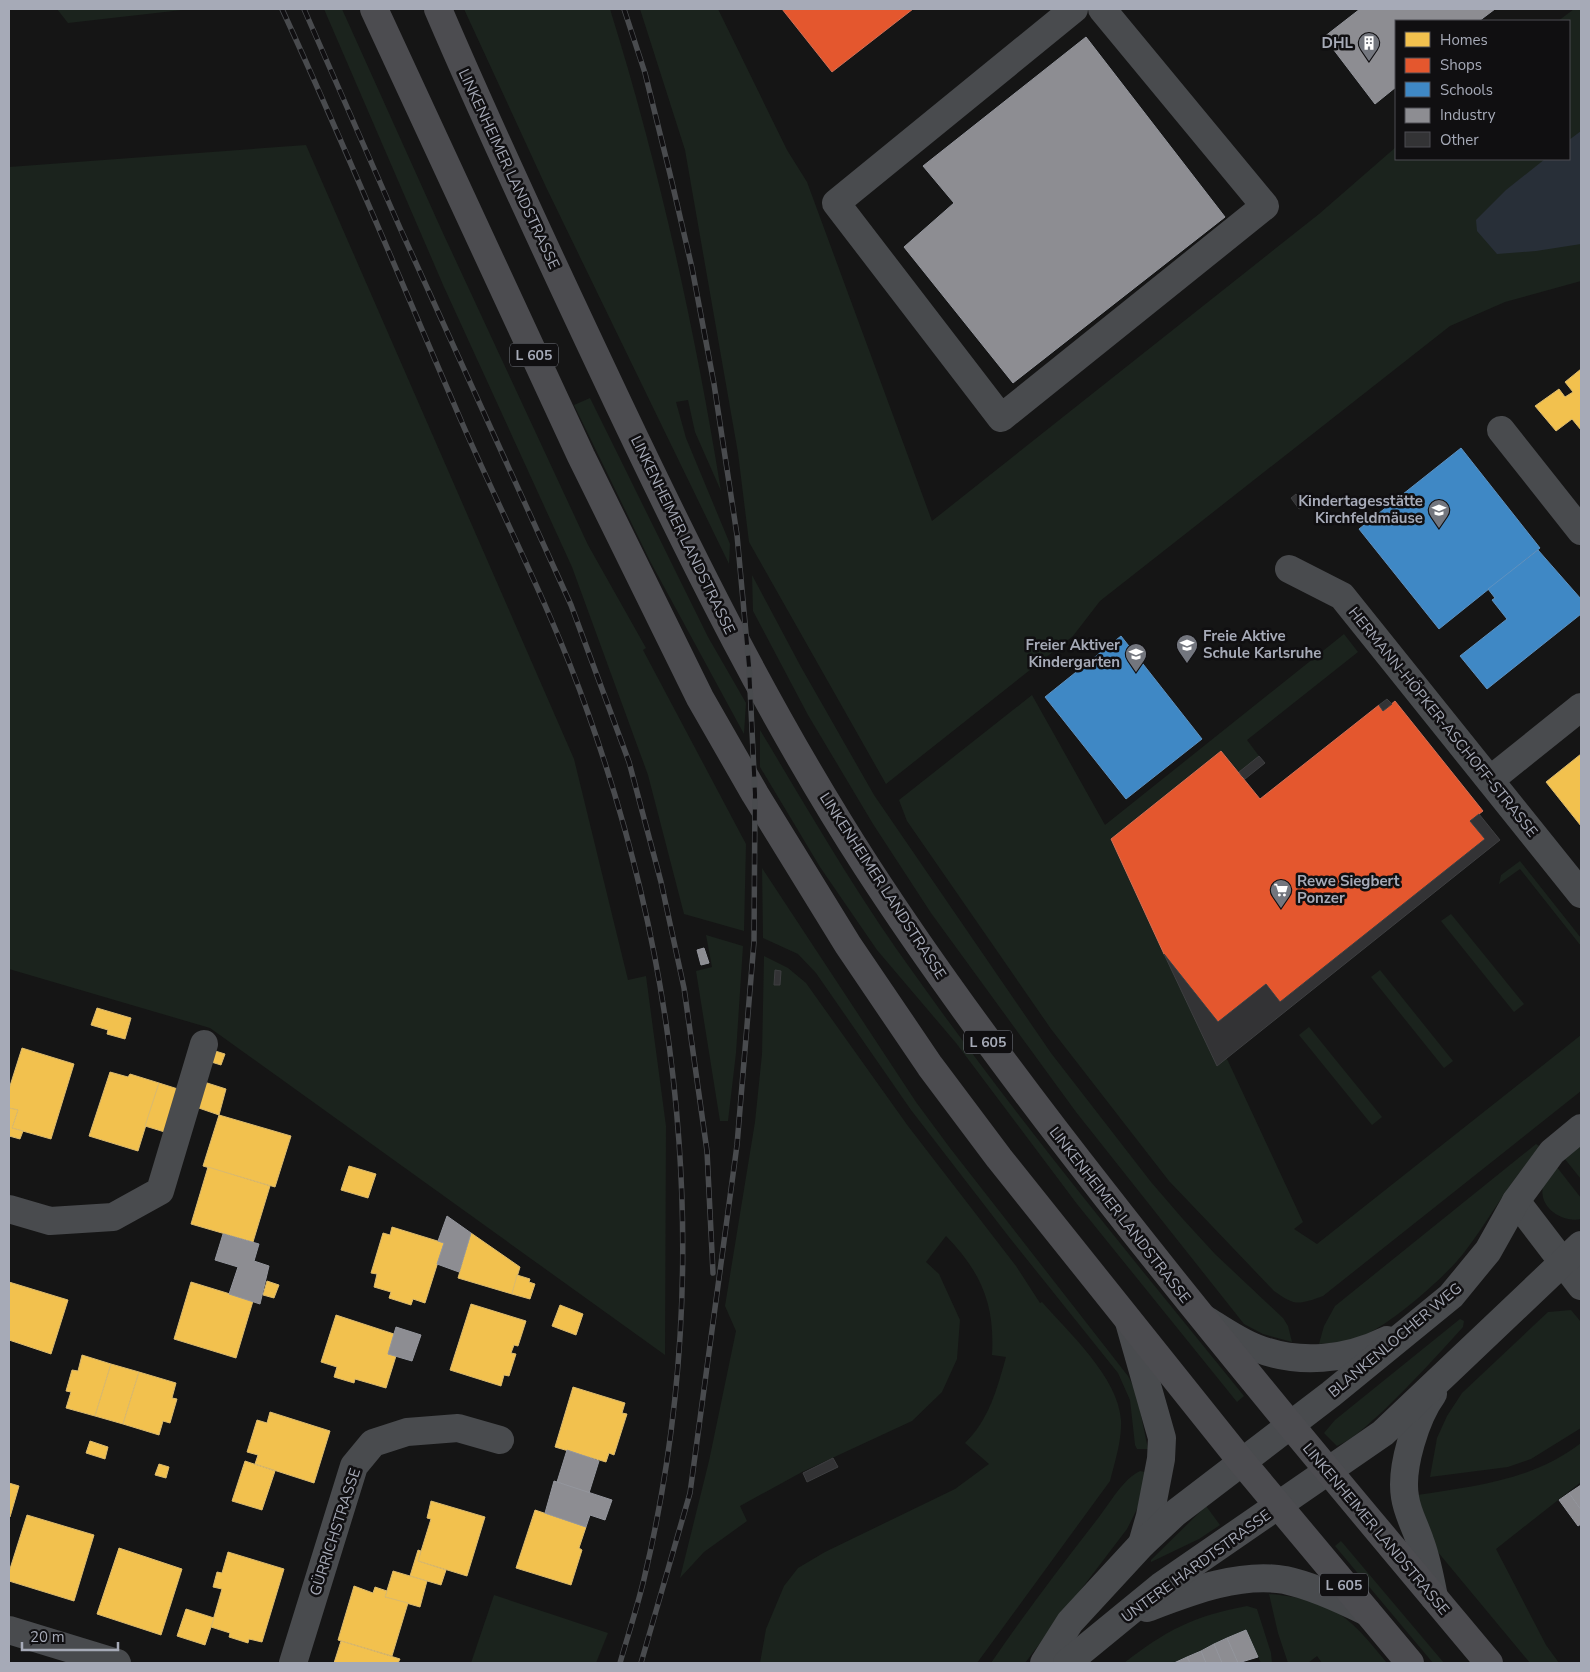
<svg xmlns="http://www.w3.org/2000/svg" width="1590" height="1672" viewBox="0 0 1590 1672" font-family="'Nunito Sans',sans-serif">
	<rect width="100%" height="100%" fill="#151515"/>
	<g fill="#1b231d">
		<polygon points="57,9 191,9 68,23"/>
		<polygon points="324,9 342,9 442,231 588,545 646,648 643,650 746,844 744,931 684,914 648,775 572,567 444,287"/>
		<path d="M464,9h146c49,157 85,320 111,482l-26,-59 -7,-32 -12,2 10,36 44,106 -1,20 -183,-377z"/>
		<polygon points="640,9 718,9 787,150 807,182 932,521 1319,214 1396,147 1396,159 1569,159 1569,21 1558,21 1574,9 1581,9 1581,281 1505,302 1450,326 1100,601 1073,636 886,784 749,542 738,453 685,150"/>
		<polygon points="306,145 574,759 628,980 646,976 666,1126 665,1355 210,1028 9,969 9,167"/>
		<polygon points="590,398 708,637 746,703 744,734 650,561 574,405"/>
		<polygon points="752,575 801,667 874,795 1051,1053 1151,1182 1182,1218 1215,1254 1283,1318 1288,1326 1292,1342 1263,1334 1244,1324 1076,1112 931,913 873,824 808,715 753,611"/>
		<path d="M1344,634l14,18 -111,88 12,16 -20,16 -18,-21 -110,88 106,226 9,-7 2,3 75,161 -9,7 23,15 264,-209v56l-258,205c-25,9 -28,10 -49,-5l-105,-110 -118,-152 -144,-208 -8,-21 133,-105 73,130z"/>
		<path d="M760,730c50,83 98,167 155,245 103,145 217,283 329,421l-7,6 -160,-198 -121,-161 -79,-93 -57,-83 -60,-100z"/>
		<polygon points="1520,861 1581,938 1581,946 1520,869 1499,884 1501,875"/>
		<polygon points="762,868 916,1102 950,1148 1128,1376 1136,1391 1148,1449 1137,1449 1135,1445 1130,1400 1118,1373 1009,1237 911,1110 816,973 798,954 763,938"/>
		<polygon points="1451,914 1524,1004 1514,1012 1441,921"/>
		<polygon points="706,935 743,946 736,1053 728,1121 720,1121 696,971 712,967"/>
		<path d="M764,956l24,12 18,15 102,143 108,140 24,37 2,-1c27,31 76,75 79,118 1,20 -6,41 -11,61l-133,182h-217l6,-34 18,-43 14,-18 27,-16 130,-63 34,-25 -24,-21c24,-23 32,-54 41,-86l-14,-2c3,-51 -11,-83 -46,-119l-20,26 13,12 21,46 -3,39 -15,33 -30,29 -110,51 -62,34 7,15 -43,31 -24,26 29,-117 27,-130 -11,-25 30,-184 7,-68z"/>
		<polygon points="1380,970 1453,1061 1444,1068 1371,977"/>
		<polygon points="1309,1027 1382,1117 1372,1125 1299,1035"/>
		<polygon points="1581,1141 1581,1179 1564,1158"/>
		<path d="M1536,1144l5,3c-32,34 -50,71 -78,107 -19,24 -69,67 -96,80 -15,7 -32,9 -48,10l5,-18 11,-20z"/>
		<path d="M1556,1166l25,32v21c-18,4 -43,-11 -38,-33 2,-6 9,-14 13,-20z"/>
		<polygon points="1571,1310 1581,1322 1581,1428 1531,1459 1508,1467 1430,1477 1437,1438 1447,1416 1462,1393 1548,1312"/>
		<path d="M1460,1319l4,2 -1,6c-26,29 -52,57 -80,84 -15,13 -28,27 -46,35l-13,-13 11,-13z"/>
		<path d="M1581,1443v39l-85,67 50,96 13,18h-29l-93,-112 -20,-56c59,-9 116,-15 164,-52z"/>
		<path d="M1140,1471l5,1 -7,35 -11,22 -102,134h-34c34,-50 71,-98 108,-146 11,-14 24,-38 41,-46z"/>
		<polygon points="1206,1506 1220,1525 1199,1539 1151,1562 1151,1560"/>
		<polygon points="1341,1541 1444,1663 1433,1663 1335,1546"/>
		<path d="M1269,1594c64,6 79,21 118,69h-65l-5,-7 -9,7h-20l-10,-30z"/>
		<polygon points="494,1595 608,1633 596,1663 471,1663"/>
		<path d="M1247,1606l10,3 14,44 1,10h-11l-16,-33 -71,33h-50c43,-33 69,-47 123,-57z"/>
	</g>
	<polygon fill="#282f38" points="1581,131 1581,244 1536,251 1497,254 1477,231 1476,220 1506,190 1545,159 1569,159 1569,140"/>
	<g fill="#f2c14e" stroke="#dbba6e">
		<polygon points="1581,369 1581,430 1572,419 1556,431 1535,406 1559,389 1565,397 1573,392 1565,382"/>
		<polygon points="1581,754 1581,826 1546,782"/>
		<polygon points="97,1008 131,1018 125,1039 107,1034 108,1030 91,1025"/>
		<polygon points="22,1048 74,1064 51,1139 12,1128 18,1110 9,1108 9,1089"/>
		<polygon points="212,1050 225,1054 221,1065 208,1061"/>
		<polygon points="110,1072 128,1077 130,1074 159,1083 138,1151 89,1136"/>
		<polygon points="201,1081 226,1089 219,1115 193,1106"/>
		<polygon points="159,1083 181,1090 168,1133 145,1126"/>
		<polygon points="9,1108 18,1110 12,1128 23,1131 20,1139 9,1136"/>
		<polygon points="219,1115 291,1136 275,1187 203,1166"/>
		<polygon points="349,1166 376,1174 368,1198 341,1190"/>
		<polygon points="208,1167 270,1186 253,1242 191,1224"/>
		<polygon points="392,1227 444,1243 425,1303 413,1299 411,1305 389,1298 391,1292 374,1287 377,1274 371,1273 383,1233 390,1235"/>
		<polygon points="471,1233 520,1267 512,1294 458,1278"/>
		<polygon points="517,1275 530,1279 529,1282 535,1284 530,1299 512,1294"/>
		<polygon points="267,1281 279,1285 274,1298 263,1295"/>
		<polygon points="9,1282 68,1300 51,1354 9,1340"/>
		<polygon points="191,1282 253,1301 236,1358 174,1339"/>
		<polygon points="471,1304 526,1321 518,1346 514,1345 511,1353 516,1354 509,1376 504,1375 501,1386 450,1370"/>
		<polygon points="560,1305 583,1314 576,1335 552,1326"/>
		<polygon points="336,1315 394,1334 388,1354 396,1356 386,1388 355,1379 354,1383 334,1377 337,1367 321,1362"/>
		<polygon points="82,1355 111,1364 95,1416 66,1408 71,1392 66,1391 72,1370 78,1371"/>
		<polygon points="111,1364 139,1372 123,1424 95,1416"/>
		<polygon points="139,1372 176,1383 172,1398 177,1399 170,1423 163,1421 159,1435 123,1424"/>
		<polygon points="573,1387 625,1403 622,1413 627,1414 614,1455 609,1453 606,1462 555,1447"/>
		<polygon points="270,1412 330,1431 314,1483 255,1464 258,1455 247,1452 257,1420 267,1423"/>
		<polygon points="90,1441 108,1447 105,1459 86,1453"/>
		<polygon points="245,1461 275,1471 262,1510 232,1501"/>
		<polygon points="159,1464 169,1467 166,1478 155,1475"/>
		<polygon points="9,1483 19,1486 10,1517 9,1516"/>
		<polygon points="431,1501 485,1517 467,1576 418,1561 431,1519 427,1518"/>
		<polygon points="535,1510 586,1527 579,1548 582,1550 571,1585 516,1568"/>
		<polygon points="27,1515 94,1535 74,1601 9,1581 9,1572"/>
		<polygon points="119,1548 182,1569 161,1635 97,1614"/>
		<polygon points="418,1550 421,1551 418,1561 446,1570 441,1585 410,1576"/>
		<polygon points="228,1552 284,1569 262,1642 249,1639 248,1643 229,1637 230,1633 211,1627 222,1589 213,1587 217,1572 222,1573"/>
		<polygon points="393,1571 427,1581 420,1607 385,1597"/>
		<polygon points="354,1586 373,1593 375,1587 387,1591 385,1597 408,1603 392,1656 338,1640"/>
		<polygon points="186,1609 214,1618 205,1645 177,1636"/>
		<polygon points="341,1641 400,1659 398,1663 334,1663"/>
	</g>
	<g fill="#e4572e" stroke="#d17057">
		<polygon points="782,9 913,9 832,72"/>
		<polygon points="1395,701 1483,811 1470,821 1485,839 1292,995 1280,1002 1266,984 1218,1022 1164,954 1111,839 1221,751 1260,799 1379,705 1383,711"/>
	</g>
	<g fill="#3f88c5" stroke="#5e92c1">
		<polygon points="1461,448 1540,548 1439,629 1359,529"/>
		<polygon points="1538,550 1581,599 1581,614 1487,689 1460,656 1507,619 1492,600 1495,598 1488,589"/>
		<polygon points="1121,636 1202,739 1126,799 1045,697"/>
	</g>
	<g fill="#8d8d92" stroke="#94969d">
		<polygon points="1360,9 1495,9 1479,21 1396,21 1396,87 1375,104 1324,37"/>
		<polygon points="1086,37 1225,217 1013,383 904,247 954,203 923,166"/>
		<polygon points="704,948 709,963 701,965 697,950"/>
		<polygon points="447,1216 471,1233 459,1272 437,1264 444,1243 438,1241"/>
		<polygon points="223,1234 259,1244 254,1261 269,1266 260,1304 229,1294 238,1267 215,1260"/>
		<polygon points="396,1327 421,1335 412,1361 388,1354"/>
		<polygon points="567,1450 599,1461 589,1493 557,1482"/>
		<polygon points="554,1481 612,1500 605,1520 590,1515 586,1527 545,1513"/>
		<polygon points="1581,1485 1581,1510 1569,1493"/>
		<polygon points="1569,1493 1581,1510 1581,1524 1578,1526 1559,1500"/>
		<polygon points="1246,1630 1258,1657 1238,1663 1227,1638"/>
		<polygon points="1227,1638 1238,1663 1222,1663 1214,1644"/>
		<polygon points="1214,1644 1222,1663 1206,1663 1201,1651"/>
		<polygon points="1201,1651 1206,1663 1190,1663 1187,1657"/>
		<polygon points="1187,1657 1190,1663 1174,1663"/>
	</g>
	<g fill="#333335" stroke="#3e3f41">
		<polygon points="1296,494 1304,506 1299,509 1291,498"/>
		<polygon points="1387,699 1392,704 1383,711 1379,705"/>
		<polygon points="1259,756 1265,763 1245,779 1239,772"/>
		<polygon points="1479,814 1500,840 1217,1066 1164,954 1218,1022 1266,984 1280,1002 1485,839 1470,821"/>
		<polygon points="775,970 781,971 780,985 774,985"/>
		<polygon points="833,1458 838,1467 807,1482 803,1473"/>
	</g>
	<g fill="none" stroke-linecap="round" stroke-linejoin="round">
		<g stroke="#494b4e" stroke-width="28">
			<polyline points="1074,9 836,203 1001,418 1265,206 1102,9"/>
			<polyline points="1501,430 1581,531"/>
			<polyline points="1289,569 1342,596 1581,894"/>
			<polyline points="1490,780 1581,707"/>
			<polyline points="1516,1201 1581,1286"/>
			<polyline points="9,1209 50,1221 113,1217 160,1191 204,1044"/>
			<path d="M1205,1319c16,10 33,22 51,29 43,17 90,12 131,-8"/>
			<polyline points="1129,1322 1162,1438 1161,1459 1150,1516 1142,1544"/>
			<path d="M1433,1394c-17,23 -33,74 -28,103 2,15 10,29 15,44 7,18 10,37 14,56"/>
			<path d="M1147,1608c42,-16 92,-36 138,-28 28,6 56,19 82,32"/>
			<polyline points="9,1630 117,1663"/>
			<polyline points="293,1663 354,1466 373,1443 407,1432 458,1428 500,1440"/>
			<polyline points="1044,1663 1070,1622 1142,1544 1174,1514 1331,1394 1451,1296 1488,1251 1516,1201 1552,1152 1581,1128"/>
			<polyline points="1067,1663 1161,1586 1383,1433 1581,1245"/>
		</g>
		<g stroke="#4c4c50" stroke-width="28">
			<polyline points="374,9 581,456 700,698 755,794 848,945 930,1066 999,1158 1242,1462 1410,1663"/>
			<path d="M438,9c57,133 119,265 181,396 75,158 153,315 248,462 74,114 155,222 239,329 124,159 254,313 383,467"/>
		</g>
		<g stroke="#494b4e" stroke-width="5.5">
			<g id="rail">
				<path d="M282,9c63,137 121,277 181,416 42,96 90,188 125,288 99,278 125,577 56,866 -7,29 -16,56 -24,84"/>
				<polyline points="304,9 400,228 571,605 629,762 661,882 684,988 707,1151 713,1273"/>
				<polyline points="624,9 645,73 670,174 692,268 714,384 737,535 749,666 755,794 754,942 737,1145 690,1493 641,1663"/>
			</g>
		</g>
		<use href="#rail" stroke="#100f11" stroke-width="4" stroke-dasharray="11" stroke-linecap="butt"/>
	</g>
	<defs>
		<g id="building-pin" transform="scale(1.125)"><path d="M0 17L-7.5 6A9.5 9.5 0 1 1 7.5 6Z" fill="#73767e" stroke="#100f11"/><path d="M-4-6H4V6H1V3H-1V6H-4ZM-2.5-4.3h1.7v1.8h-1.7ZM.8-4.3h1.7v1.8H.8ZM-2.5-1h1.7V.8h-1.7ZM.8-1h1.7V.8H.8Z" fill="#fff"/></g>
		<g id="school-pin" transform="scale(1.125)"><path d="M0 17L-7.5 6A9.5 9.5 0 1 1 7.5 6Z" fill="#73767e" stroke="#100f11"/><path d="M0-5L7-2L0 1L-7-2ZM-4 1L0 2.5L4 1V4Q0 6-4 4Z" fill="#fff"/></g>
		<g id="supermarket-pin" transform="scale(1.125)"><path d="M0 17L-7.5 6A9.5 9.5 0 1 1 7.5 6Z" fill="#73767e" stroke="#100f11"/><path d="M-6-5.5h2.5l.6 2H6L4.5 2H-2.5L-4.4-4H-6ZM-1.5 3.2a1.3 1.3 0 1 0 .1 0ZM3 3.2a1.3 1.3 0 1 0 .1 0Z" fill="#fff"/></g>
	</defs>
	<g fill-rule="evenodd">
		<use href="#building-pin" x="1369" y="43"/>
		<use href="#school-pin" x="1439" y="510"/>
		<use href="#school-pin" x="1187" y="645"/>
		<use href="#school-pin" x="1136" y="654"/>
		<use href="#supermarket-pin" x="1281" y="890"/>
	</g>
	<g text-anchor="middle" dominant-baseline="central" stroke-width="5" stroke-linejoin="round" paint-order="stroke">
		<g fill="#100f11" stroke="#797c85" stroke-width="1">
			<rect x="510" y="343.5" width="48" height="23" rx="4"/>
			<rect x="964" y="1030.5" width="48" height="23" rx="4"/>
			<rect x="1320" y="1573.5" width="48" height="23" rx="4"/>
		</g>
		<g font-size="14" font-weight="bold" fill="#a6aab7">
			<text x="534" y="355">L 605</text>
			<text x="988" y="1042">L 605</text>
			<text x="1344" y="1585">L 605</text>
		</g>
		<g font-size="15" font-weight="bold" fill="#a6aab7" stroke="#100f11" text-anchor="end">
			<text x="1353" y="43">DHL</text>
			<text x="1423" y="501">Kindertagesstätte<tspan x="1423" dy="17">Kirchfeldmäuse</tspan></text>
			<text x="1203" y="636" text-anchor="start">Freie Aktive<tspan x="1203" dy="17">Schule Karlsruhe</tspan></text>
			<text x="1120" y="645">Freier Aktiver<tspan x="1120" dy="17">Kindergarten</tspan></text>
			<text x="1297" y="881" text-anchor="start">Rewe Siegbert<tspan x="1297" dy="17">Ponzer</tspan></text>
		</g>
		<g font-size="15" fill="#a6aab7" stroke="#100f11">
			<text transform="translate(509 169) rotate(65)">LINKENHEIMER LANDSTRASSE</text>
			<text transform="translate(683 535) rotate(64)">LINKENHEIMER LANDSTRASSE</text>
			<text transform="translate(1443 722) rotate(51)">HERMANN-HÖPKER-ASCHOFF-STRASSE</text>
			<text transform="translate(883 886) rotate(57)">LINKENHEIMER LANDSTRASSE</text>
			<text transform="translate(1120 1215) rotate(52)">LINKENHEIMER LANDSTRASSE</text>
			<text transform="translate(1395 1340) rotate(-40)">BLANKENLOCHER WEG</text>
			<text transform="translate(1376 1529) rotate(50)">LINKENHEIMER LANDSTRASSE</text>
			<text transform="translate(335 1532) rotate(-72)">GÜRRICHSTRASSE</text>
			<text transform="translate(1196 1566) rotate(-36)">UNTERE HARDTSTRASSE</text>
		</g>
	</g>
	<rect width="1590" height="1672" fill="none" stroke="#a6aab7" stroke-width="20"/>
	<rect x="1395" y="20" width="175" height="140" fill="#100f11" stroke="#4c4d53"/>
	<rect x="1405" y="32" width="25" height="15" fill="#f2c14e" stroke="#4c4d53"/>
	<text x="1440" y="45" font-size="15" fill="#a6aab7">Homes</text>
	<rect x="1405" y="58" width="25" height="15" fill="#e4572e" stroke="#4c4d53"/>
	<text x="1440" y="70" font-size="15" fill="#a6aab7">Shops</text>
	<rect x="1405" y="82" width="25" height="15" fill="#3f88c5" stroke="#4c4d53"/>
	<text x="1440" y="95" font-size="15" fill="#a6aab7">Schools</text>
	<rect x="1405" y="108" width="25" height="15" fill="#8d8d92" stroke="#4c4d53"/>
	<text x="1440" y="120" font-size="15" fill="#a6aab7">Industry</text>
	<rect x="1405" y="132" width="25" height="15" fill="#333335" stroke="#4c4d53"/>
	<text x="1440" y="145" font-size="15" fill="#a6aab7">Other</text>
	<path d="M22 1642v8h96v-8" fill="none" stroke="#a6aab7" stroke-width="2.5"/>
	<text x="30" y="1642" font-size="15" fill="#a6aab7" stroke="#100f11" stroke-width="4" paint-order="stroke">20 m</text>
</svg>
